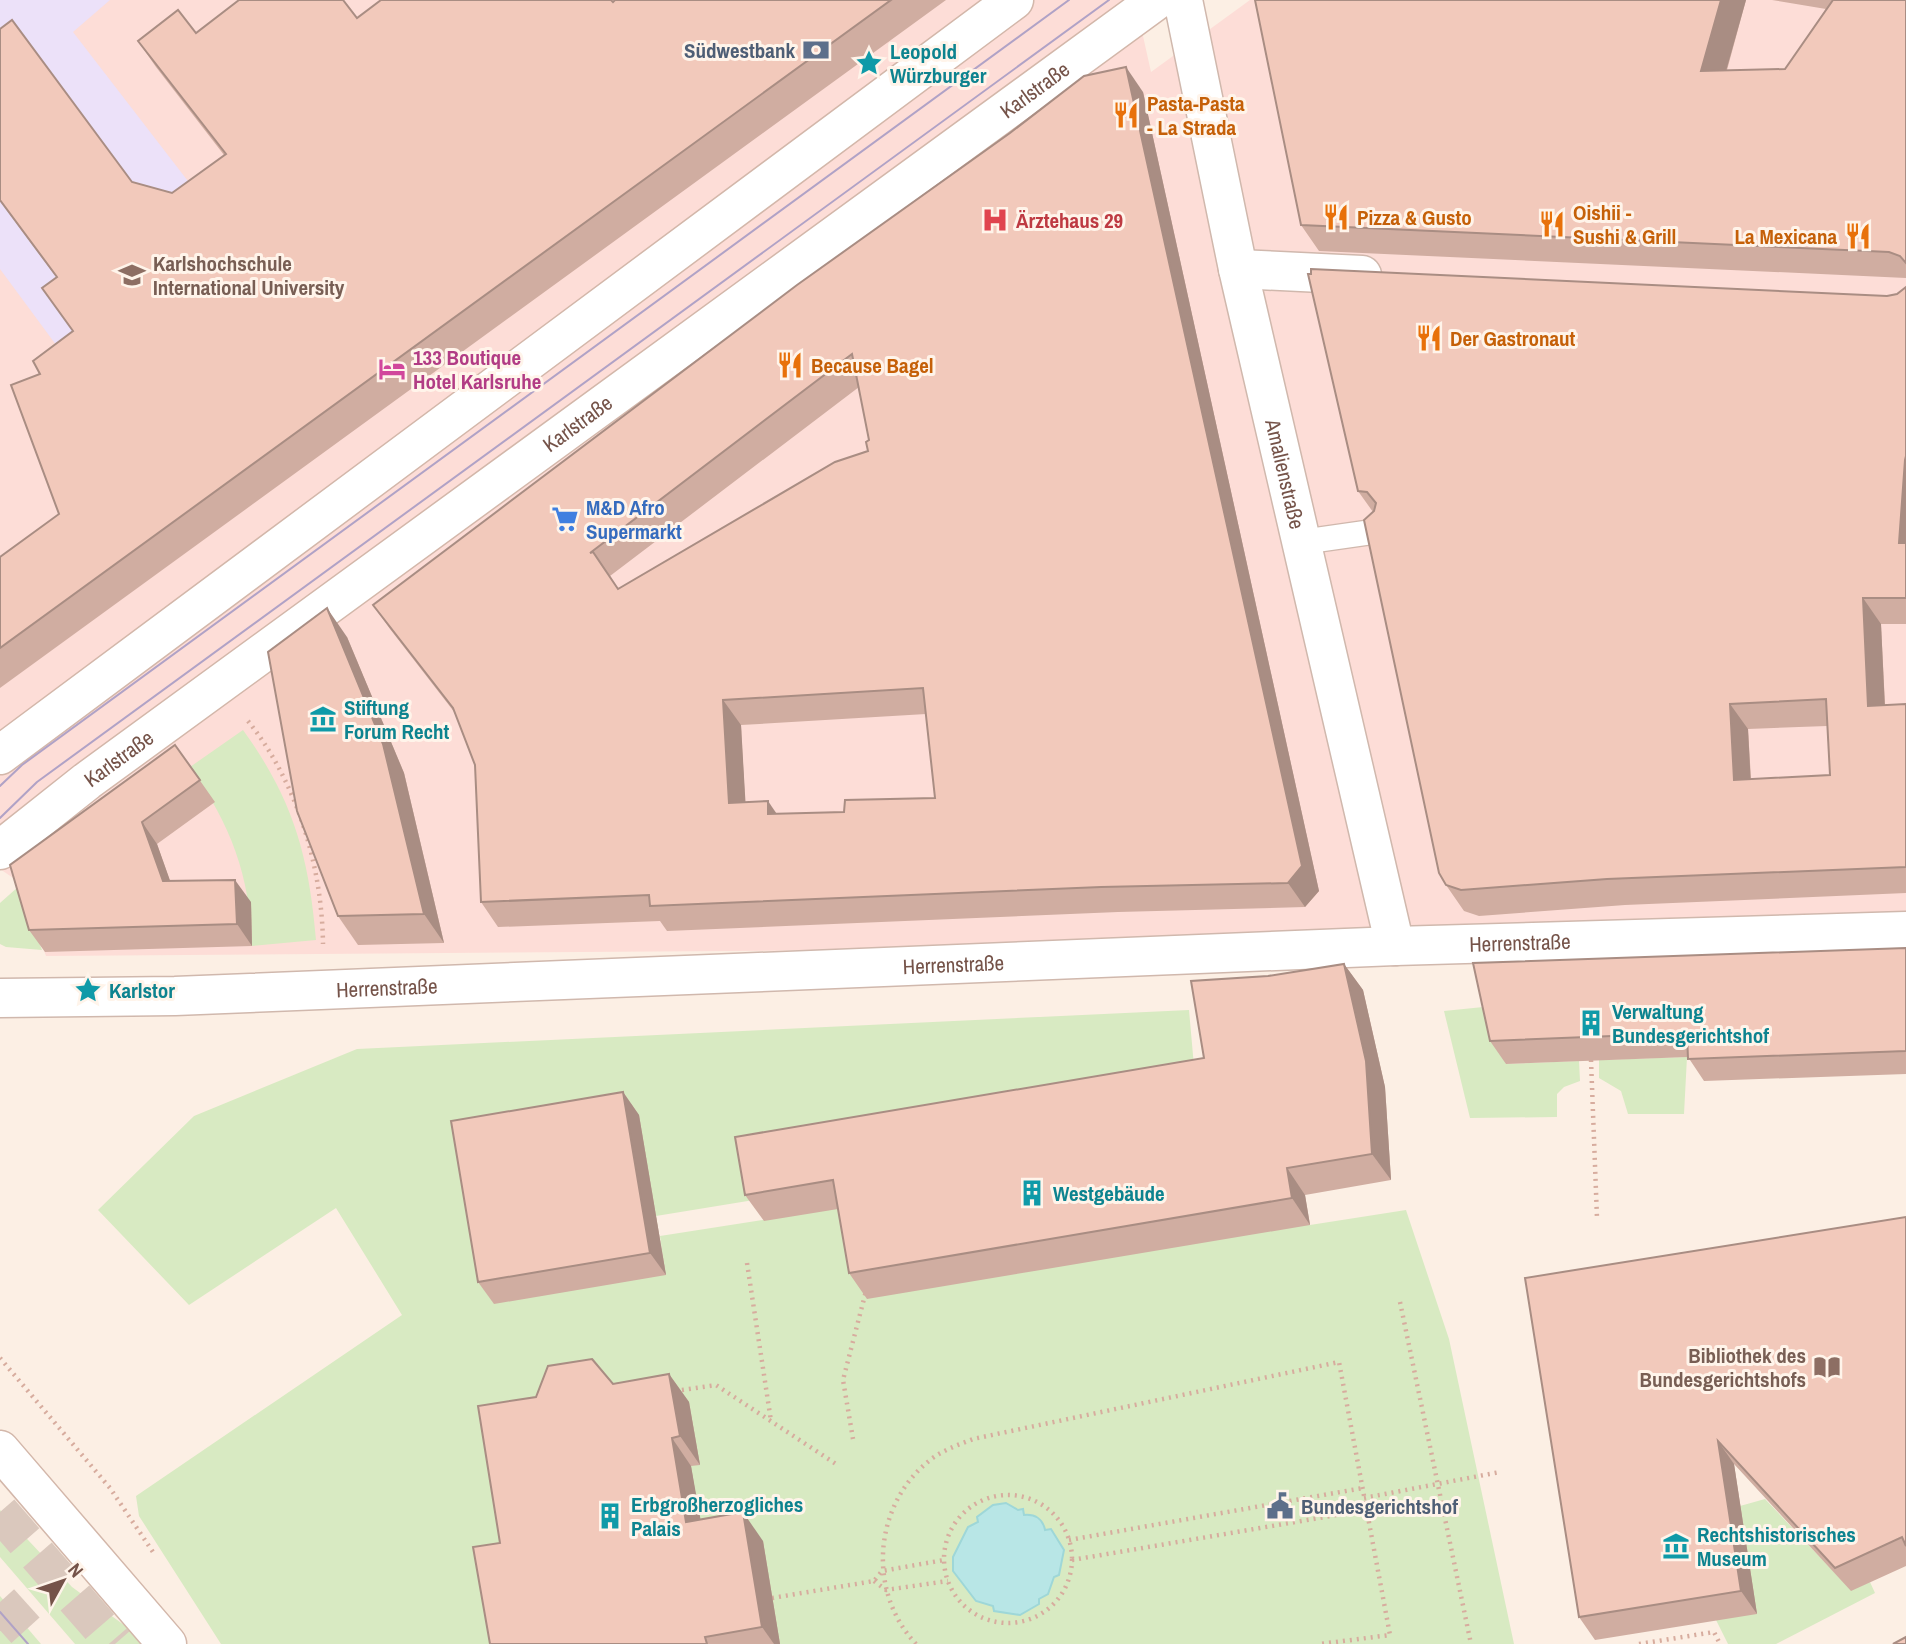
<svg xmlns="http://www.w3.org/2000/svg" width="1906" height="1644" viewBox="0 0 1906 1644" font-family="'Archivo Narrow',sans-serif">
	<rect width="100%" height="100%" fill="#fcefe4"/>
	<polygon fill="#fdddd7" points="0,0 1135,0 1151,72 1250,0 1906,0 1906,931 1395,946 46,956 19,882 0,869"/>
	<polygon fill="#ece1f9" points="0,0 110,0 73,32 228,233 113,422 0,269"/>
	<g fill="#d8eac2">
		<path d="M243,730c50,69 66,126 73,210l-64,6c-2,-71 -21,-121 -62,-179z"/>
		<polygon points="18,887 42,950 6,947 0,944 0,903"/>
		<polygon points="1493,1006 1506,1064 1579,1061 1580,1081 1564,1087 1557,1094 1557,1117 1470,1118 1444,1011"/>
		<polygon points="1189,1010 1196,1089 760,1199 656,1216 665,1275 660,1236 891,1200 1310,1225 1406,1210 1449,1339 1514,1644 221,1644 139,1516 136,1496 402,1315 336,1208 189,1305 98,1210 194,1116 357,1049"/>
		<polygon points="1687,1057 1684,1114 1628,1114 1621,1091 1599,1078 1599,1060"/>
		<polygon points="1765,1499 1851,1590 1870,1582 1875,1593 1776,1644 1728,1644 1716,1620 1740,1506"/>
		<polygon points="0,1510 72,1587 150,1644 75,1644 0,1557"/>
		<polygon points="0,1596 41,1644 0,1644"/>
	</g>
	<path fill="#b8e6e6" stroke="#9ed7d8" stroke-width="2" d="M1006,1503l12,7 5,-1 1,6c11,-1 19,4 21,15l6,-1 13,21 -5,25 -5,2 -6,17 -9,5v5l-19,11 -26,-4 -1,-5 -17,-5 -23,-30v-14l15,-30 10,-5 -1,-5 16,-12z"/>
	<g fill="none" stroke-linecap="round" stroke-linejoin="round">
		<g stroke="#dac8bd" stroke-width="38" stroke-dasharray="38 19" stroke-linecap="butt">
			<polyline points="0,1512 115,1644"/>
			<polyline points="0,1602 38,1644"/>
		</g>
		<g stroke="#d0b8ad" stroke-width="27">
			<polyline id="lane" points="1302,542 1379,531"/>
		</g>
		<g stroke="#d0b8ad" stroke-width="41">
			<g id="street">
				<path id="s1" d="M1183,0l55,269 157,677"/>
				<polyline points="1238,269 1362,275"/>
				<path id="s2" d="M0,998l175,-2 1220,-50 511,-15"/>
			</g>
		</g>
		<g stroke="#d3b7aa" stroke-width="41">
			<g id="secondary">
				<polyline points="0,755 1014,0"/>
				<path id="s3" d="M0,850l87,-69 1070,-781"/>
				<polyline points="0,1450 167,1644"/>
			</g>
		</g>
		<g stroke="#d7ac9e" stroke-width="4.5" stroke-dasharray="2 5" stroke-linecap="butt">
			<path d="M248,721c49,61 74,145 75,223"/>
			<polyline points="1591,1060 1597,1218"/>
			<polyline points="747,1263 771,1421"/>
			<polyline points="1400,1302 1471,1644"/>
			<polyline points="0,1358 110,1488 155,1555"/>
			<polyline points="675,1391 716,1385 836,1464"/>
			<polyline points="853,1439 843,1380 866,1291"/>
			<circle cx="1008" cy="1559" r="64"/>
			<polyline points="1364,1498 1500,1472"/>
			<polyline points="1069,1540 1363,1488"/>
			<polyline points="1072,1560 1366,1510"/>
			<polyline points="874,1581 886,1590 948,1581"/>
			<polyline points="772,1598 874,1581 882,1571 944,1560"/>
			<path d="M916,1644c-49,-52 -43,-139 14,-184 13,-10 28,-15 43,-21l366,-77 51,273 -70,9"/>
			<polyline points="1639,1644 1714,1632 1720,1644"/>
		</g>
		<use href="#lane" stroke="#fff" stroke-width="24"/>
		<use href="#street" stroke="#fff" stroke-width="38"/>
		<use href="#secondary" stroke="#fff" stroke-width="38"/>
		<g stroke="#b0a2c6" stroke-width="2">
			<polyline points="0,786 22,765 1069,0"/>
			<polyline points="0,818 37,782 1109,0"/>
			<polyline points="0,1612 28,1644"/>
		</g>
	</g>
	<g fill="#d0ada1" fill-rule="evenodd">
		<polygon points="615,0 946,0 0,688 0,557 59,514 40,374 73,331 42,288 57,278 0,201 0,29 132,182 172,193 224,155 156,67 138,41 196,33 357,18 613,2"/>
		<polygon points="1255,0 1746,0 1727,70 1785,69 1826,9 1772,0 1906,0 1906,278 1319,251 1301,225"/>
		<path d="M1143,92l176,799 -14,16 -187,5 -451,19 -7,-10 -162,6 -17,-25 -6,-137 -20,-52 -65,-84 -17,-24zM859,387l10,53 -1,11 -250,138 -8,-13zM926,714l9,84 -91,14 -68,2 -31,-12 -4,-77z"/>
		<path d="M1906,287v337h-25l4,81 21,-1v189l-281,12 -146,11 -15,-5 -18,-26 -73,-373 -15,-21 539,-197zM1827,726l3,49 -79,4 -3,-50z"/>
		<polygon points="347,637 404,773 444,943 358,945 338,916"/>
		<polygon points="175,745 215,802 157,844 170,881 251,902 252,946 45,952 29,930"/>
		<polygon points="1906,948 1906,1074 1704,1081 1688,1057 1506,1064 1490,1041"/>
		<polygon points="1344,964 1363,990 1385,1087 1391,1180 1305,1195 1310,1225 867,1299 849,1273 838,1209 764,1221 745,1195 1204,1058 1268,976"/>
		<polygon points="623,1092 639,1115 666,1275 494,1304 478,1282"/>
		<polygon points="1906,1217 1906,1566 1851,1591 1734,1464 1757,1614 1595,1640 1579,1617 1525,1278"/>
		<polygon points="669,1374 689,1402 700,1465 691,1466 700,1520 763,1541 780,1644 490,1644 500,1543 536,1397"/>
	</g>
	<g fill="#a98d83">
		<polygon points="1721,0 1746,0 1719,96 1701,71"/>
		<polygon points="1126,67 1143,92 1319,891 1305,907 1288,883"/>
		<polygon points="1906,456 1906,553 1899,543 1905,460"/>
		<polygon points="1863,598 1881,624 1886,731 1868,706"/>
		<polygon points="327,608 347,637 404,773 444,943 424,914"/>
		<polygon points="723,700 741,725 747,828 729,803"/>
		<polygon points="1730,704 1748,729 1752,806 1734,780"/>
		<polygon points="768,801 785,826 768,814"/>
		<polygon points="142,822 157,844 178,903 163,881"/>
		<polygon points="235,880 251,902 252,946 237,924"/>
		<polygon points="1344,964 1363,990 1385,1087 1391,1180 1372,1154"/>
		<polygon points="623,1092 639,1115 666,1275 650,1253"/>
		<polygon points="1287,1168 1305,1195 1310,1225 1292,1198"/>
		<polygon points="669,1374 689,1402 700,1465 680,1436"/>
		<polygon points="672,1438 691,1466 706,1550 686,1522"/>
		<polygon points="1718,1441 1734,1464 1757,1614 1741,1591"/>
		<polygon points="743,1512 763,1541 780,1644 774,1644 762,1627"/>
	</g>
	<g fill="#f2c9bb" stroke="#a98d83" stroke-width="2" fill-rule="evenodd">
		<polygon points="239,0 343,0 357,18 381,0 611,0 613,2 615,0 891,0 0,648 0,557 59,514 11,385 40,374 33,361 73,331 42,288 57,277 0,200 0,29 12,20 132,182 172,193 226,154 138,41 178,10 196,33"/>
		<polygon points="1255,0 1721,0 1701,71 1785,69 1833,0 1906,0 1906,263 1900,256 1889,252 1301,225"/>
		<path d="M1126,67l176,799 -14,17 -187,4 -451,19 -1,-11 -168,7 -6,-137 -22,-57 -80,-103 424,-320 213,-152 74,-57zM852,354l17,86 -3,2 2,9 -33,11 -217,127 -25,-37 -3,1zM923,688l12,110 -90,2 -1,12 -76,2v-13l-39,2 -6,-103z"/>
		<path d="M1311,269l576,27 10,-2 9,-7v169l-1,4 -6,83h7v55h-43l5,108 38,-2v163l-299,12 -146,11 -15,-5 -7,-12 -75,-353 10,-9 2,-8 -9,-11 -9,-1 -50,-217h3zM1826,699l4,76 -96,5 -4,-76z"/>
		<polygon points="327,608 383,744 424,914 338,916 297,811 268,652"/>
		<polygon points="175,745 200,780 142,822 163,881 235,880 237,924 29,930 10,865"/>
		<polygon points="1906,948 1906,1051 1688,1059 1687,1033 1490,1041 1473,963"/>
		<polygon points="1344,964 1366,1061 1372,1154 1287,1168 1292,1198 849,1273 833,1180 745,1195 735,1137 1204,1058 1191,981 1268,976"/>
		<polygon points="623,1092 650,1253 478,1282 451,1121"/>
		<polygon points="1906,1217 1906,1546 1902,1537 1835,1568 1718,1441 1741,1591 1579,1617 1525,1278"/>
		<polygon points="592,1359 613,1384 669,1374 680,1436 672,1438 686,1522 743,1512 762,1627 705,1637 707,1644 490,1644 473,1547 500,1543 478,1406 536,1397 548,1366"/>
		<polygon points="1906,1637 1906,1644 1893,1644"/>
	</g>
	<defs>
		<g id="bank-bare" transform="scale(2.1)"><path d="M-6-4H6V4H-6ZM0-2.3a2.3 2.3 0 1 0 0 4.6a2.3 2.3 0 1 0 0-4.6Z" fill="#5c6f8a" stroke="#fff4ea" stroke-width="2.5" paint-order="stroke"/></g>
		<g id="sight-bare" transform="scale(2.1)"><path d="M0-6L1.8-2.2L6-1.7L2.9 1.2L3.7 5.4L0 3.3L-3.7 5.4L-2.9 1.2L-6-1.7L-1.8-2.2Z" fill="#0f9aa8" stroke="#fff4ea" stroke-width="2.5" paint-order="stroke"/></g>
		<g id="restaurant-bare" transform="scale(2.1)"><path d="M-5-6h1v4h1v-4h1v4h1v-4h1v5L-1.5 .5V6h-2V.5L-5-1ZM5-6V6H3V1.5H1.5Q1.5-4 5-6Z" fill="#e8710a" stroke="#fff4ea" stroke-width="2.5" paint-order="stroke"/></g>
		<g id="hospital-bare" transform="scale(2.1)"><path d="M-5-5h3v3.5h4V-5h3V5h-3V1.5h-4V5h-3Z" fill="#e0444e" stroke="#fff4ea" stroke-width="2.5" paint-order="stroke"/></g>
		<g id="university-bare" transform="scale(2.1)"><path d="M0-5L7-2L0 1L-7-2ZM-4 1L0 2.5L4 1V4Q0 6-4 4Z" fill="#8d6e63" stroke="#fff4ea" stroke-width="2.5" paint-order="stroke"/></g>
		<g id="hotel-bare" transform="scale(2.1)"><path d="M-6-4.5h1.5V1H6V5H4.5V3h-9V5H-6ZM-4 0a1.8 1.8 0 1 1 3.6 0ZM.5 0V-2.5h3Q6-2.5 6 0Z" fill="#d1479c" stroke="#fff4ea" stroke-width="2.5" paint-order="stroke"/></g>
		<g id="supermarket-bare" transform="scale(2.1)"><path d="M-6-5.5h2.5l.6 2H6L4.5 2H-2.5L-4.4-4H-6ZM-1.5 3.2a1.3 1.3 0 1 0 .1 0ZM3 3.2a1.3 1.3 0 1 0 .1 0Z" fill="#3f7fe0" stroke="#fff4ea" stroke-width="2.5" paint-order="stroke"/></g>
		<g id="museum-bare" transform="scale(2.1)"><path d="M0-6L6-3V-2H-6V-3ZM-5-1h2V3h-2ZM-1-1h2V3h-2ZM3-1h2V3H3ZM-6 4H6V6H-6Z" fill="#0f9aa8" stroke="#fff4ea" stroke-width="2.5" paint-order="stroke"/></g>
		<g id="building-bare" transform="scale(2.1)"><path d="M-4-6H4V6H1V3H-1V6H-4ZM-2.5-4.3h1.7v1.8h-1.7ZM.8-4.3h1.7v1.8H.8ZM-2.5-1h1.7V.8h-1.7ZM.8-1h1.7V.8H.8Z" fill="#0f9aa8" stroke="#fff4ea" stroke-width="2.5" paint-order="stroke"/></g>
		<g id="library-bare" transform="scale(2.1)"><path d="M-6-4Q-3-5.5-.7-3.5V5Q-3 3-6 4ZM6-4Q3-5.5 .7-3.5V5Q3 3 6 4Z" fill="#8d6e63" stroke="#fff4ea" stroke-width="2.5" paint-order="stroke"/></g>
		<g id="civic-bare" transform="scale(2.1)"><path d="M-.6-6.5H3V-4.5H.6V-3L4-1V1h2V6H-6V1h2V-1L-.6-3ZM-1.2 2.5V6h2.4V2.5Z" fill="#5c6f8a" stroke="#fff4ea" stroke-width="2.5" paint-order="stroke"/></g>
	</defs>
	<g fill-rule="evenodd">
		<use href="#bank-bare" x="816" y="50"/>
		<use href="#sight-bare" x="869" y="63"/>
		<use href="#restaurant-bare" x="1126" y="115"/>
		<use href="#restaurant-bare" x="1336" y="217"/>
		<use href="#hospital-bare" x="995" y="220"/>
		<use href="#restaurant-bare" x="1552" y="224"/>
		<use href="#restaurant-bare" x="1858" y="236"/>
		<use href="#university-bare" x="132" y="275"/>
		<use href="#restaurant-bare" x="1429" y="338"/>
		<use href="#restaurant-bare" x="790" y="365"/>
		<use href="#hotel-bare" x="392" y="369"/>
		<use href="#supermarket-bare" x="565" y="519"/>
		<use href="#museum-bare" x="323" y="719"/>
		<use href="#sight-bare" x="88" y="990"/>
		<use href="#building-bare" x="1591" y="1023"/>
		<use href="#building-bare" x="1032" y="1193"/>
		<use href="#library-bare" x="1827" y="1367"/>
		<use href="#civic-bare" x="1280" y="1506"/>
		<use href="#building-bare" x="610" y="1516"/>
		<use href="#museum-bare" x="1676" y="1546"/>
	</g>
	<g text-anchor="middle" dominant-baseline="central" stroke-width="6" stroke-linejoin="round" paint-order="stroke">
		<g font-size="21" font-weight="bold" fill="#4e5e75" stroke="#fff4ea" text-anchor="end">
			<text x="795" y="50">Südwestbank</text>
			<text x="1301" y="1506" text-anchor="start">Bundesgerichtshof</text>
		</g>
		<g font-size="21" font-weight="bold" fill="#0d838f" stroke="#fff4ea" text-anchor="start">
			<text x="890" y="51">Leopold<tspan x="890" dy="24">Würzburger</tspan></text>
			<text x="344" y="707">Stiftung<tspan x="344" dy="24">Forum Recht</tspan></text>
			<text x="109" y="990">Karlstor</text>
			<text x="1612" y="1011">Verwaltung<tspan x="1612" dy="24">Bundesgerichtshof</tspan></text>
			<text x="1053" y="1193">Westgebäude</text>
			<text x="631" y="1504">Erbgroßherzogliches<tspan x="631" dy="24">Palais</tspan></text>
			<text x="1697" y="1534">Rechtshistorisches<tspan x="1697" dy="24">Museum</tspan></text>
		</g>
		<g font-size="21" fill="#755349" stroke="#fff4ea">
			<text stroke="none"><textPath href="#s3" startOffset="1284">Karlstraße</textPath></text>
			<text stroke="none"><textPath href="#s3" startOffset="718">Karlstraße</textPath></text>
			<text stroke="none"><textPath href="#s1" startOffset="485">Amalienstraße</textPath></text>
			<text stroke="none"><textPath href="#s3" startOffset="150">Karlstraße</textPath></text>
			<text stroke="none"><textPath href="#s2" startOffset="1521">Herrenstraße</textPath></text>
			<text stroke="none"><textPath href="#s2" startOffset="954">Herrenstraße</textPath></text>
			<text stroke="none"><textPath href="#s2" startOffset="387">Herrenstraße</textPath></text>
		</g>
		<g font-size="21" font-weight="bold" fill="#c56008" stroke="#fff4ea" text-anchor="start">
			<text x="1147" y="103">Pasta-Pasta<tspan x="1147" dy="24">- La Strada</tspan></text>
			<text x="1573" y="212">Oishii -<tspan x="1573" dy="24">Sushi &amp; Grill</tspan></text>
			<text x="1357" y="217">Pizza &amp; Gusto</text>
			<text x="1837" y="236" text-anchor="end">La Mexicana</text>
			<text x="1450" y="338">Der Gastronaut</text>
			<text x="811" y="365">Because Bagel</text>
		</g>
		<g font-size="21" font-weight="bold" fill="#be3a42" stroke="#fff4ea" text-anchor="start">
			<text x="1016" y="220">Ärztehaus 29</text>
		</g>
		<g font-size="21" font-weight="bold" fill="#785e54" stroke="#fff4ea" text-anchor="start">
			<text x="153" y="263">Karlshochschule<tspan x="153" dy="24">International University</tspan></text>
			<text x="1806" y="1355" text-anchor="end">Bibliothek des<tspan x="1806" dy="24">Bundesgerichtshofs</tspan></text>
		</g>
		<g font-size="21" font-weight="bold" fill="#b23c85" stroke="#fff4ea" text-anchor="start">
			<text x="413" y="357">133 Boutique<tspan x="413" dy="24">Hotel Karlsruhe</tspan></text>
		</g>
		<g font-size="21" font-weight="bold" fill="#366cbe" stroke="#fff4ea" text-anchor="start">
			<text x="586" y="507">M&amp;D Afro<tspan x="586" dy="24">Supermarkt</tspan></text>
		</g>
	</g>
	<g transform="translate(63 1581) rotate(50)" stroke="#fff4ea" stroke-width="5" paint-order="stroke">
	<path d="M0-5L12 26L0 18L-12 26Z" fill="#755349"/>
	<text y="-10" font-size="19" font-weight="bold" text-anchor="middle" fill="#755349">N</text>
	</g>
</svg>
